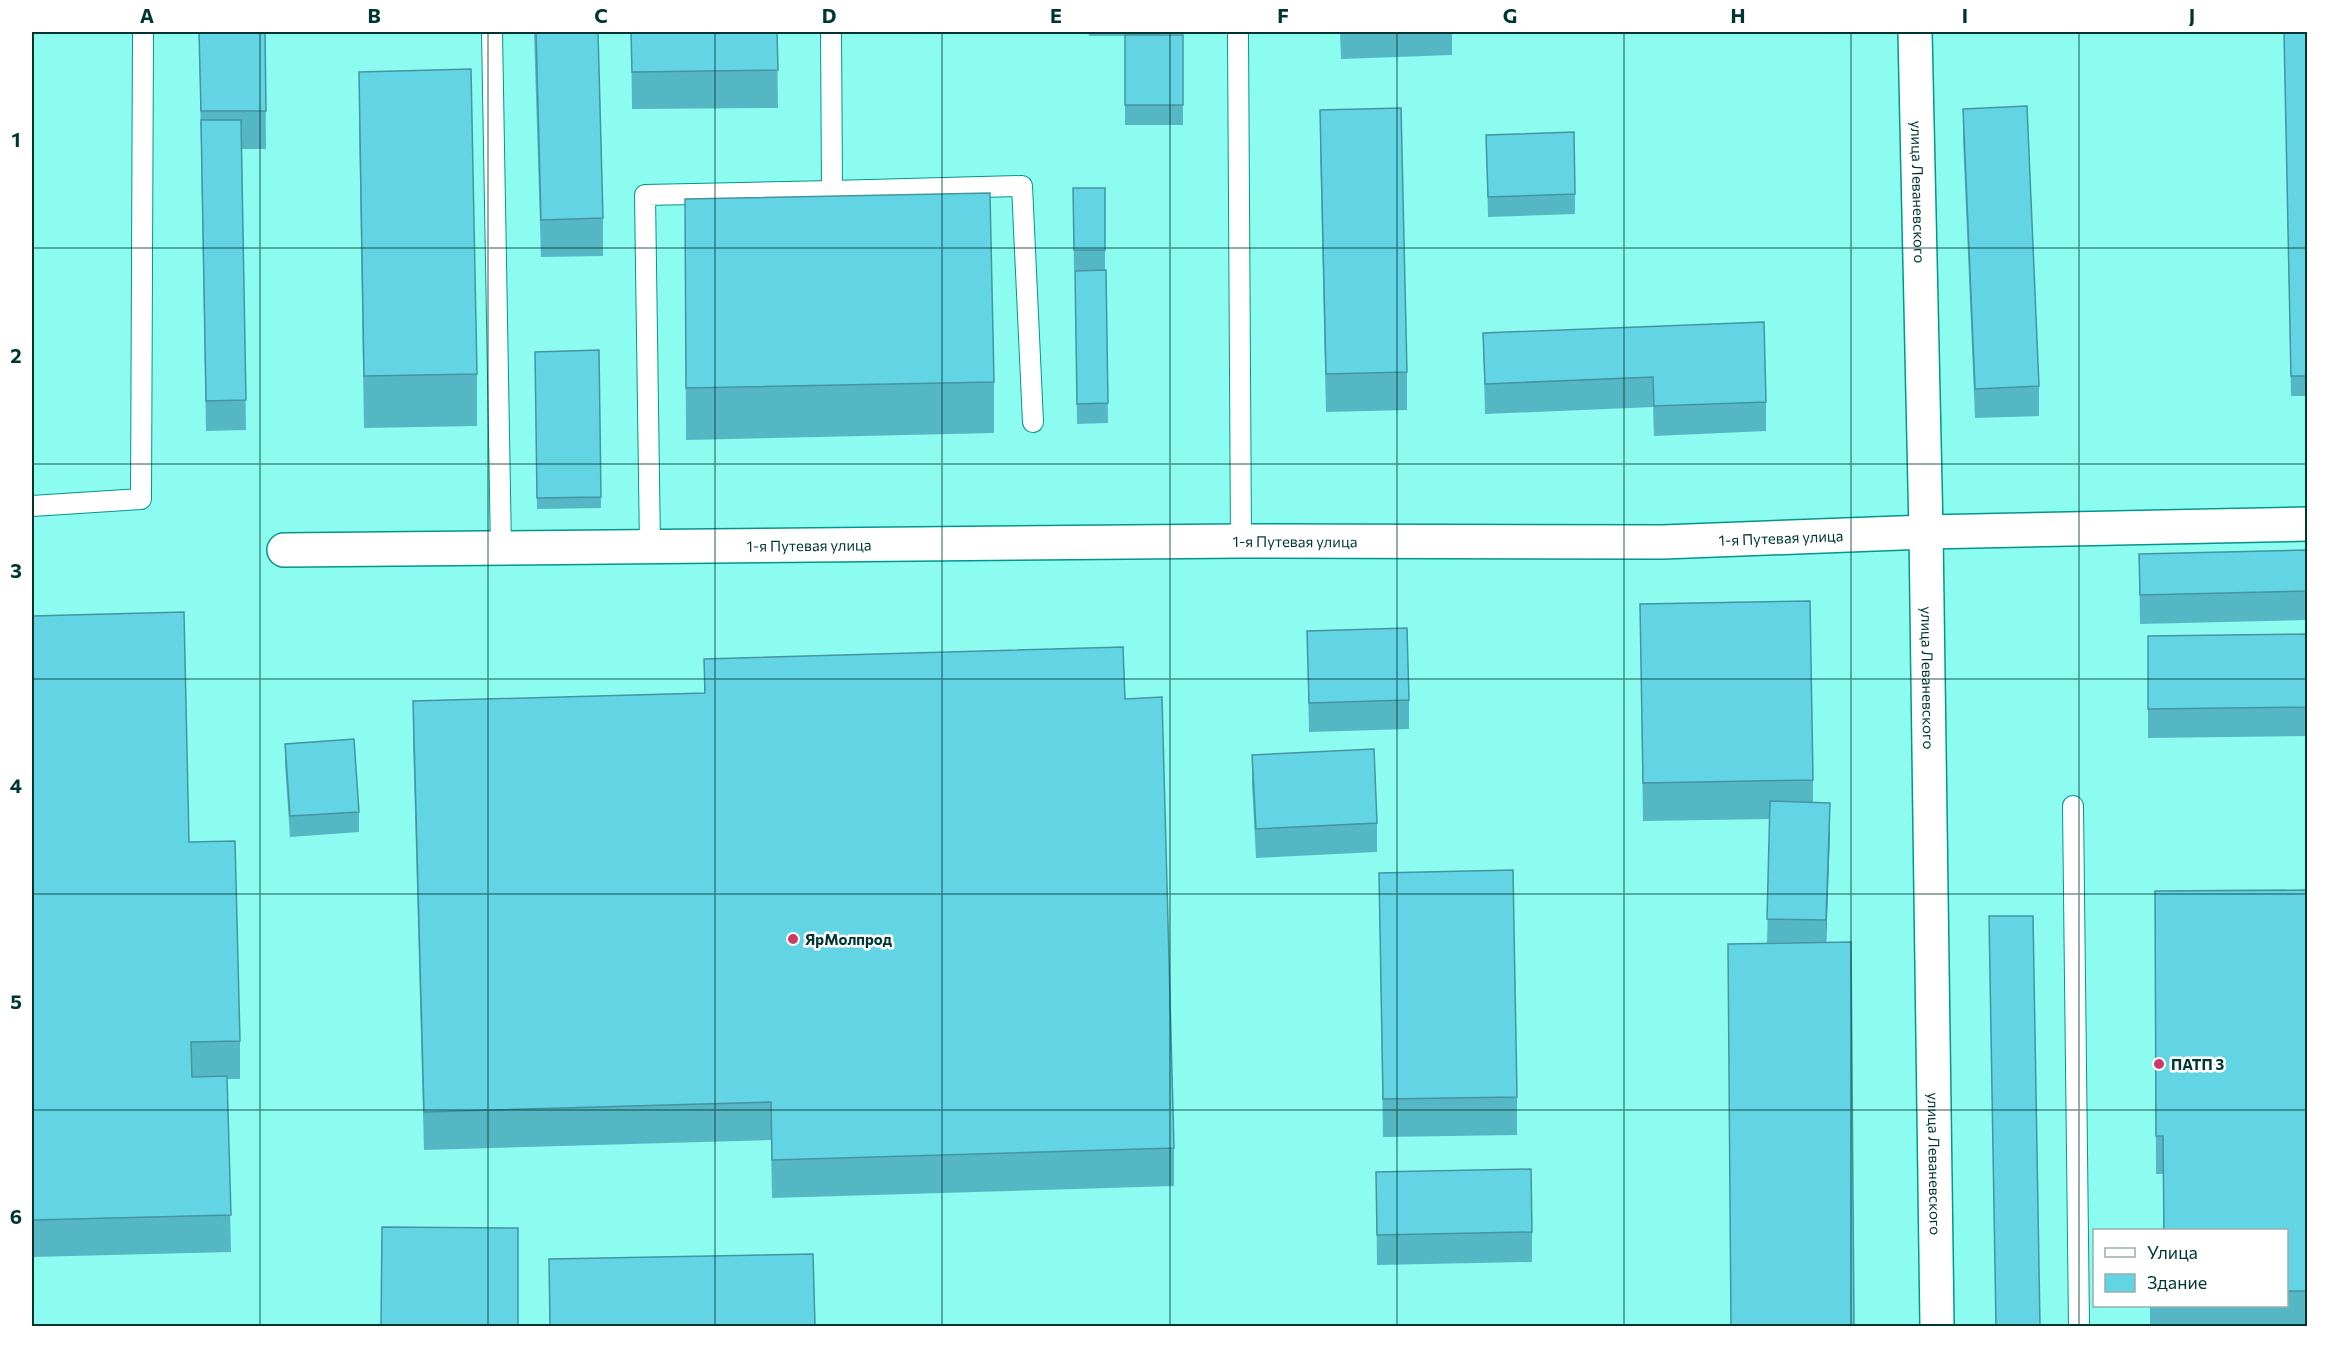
<svg xmlns="http://www.w3.org/2000/svg" width="2339" height="1358" viewBox="0 0 2339 1358" font-family="Commissioner,sans-serif">
	<rect width="100%" height="100%" fill="#8cfcf1"/>
	<g fill="none" stroke-linecap="round" stroke-linejoin="round">
		<g stroke="#04958d" stroke-width="22">
			<g id="lane">
				<polyline points="492,32 501,549"/>
				<polyline points="1238,32 1241,541"/>
				<polyline points="832,191 1022,186 1033,422"/>
				<polyline points="32,506 141,499 143,32"/>
				<polyline points="650,547 645,195 832,191 831,32"/>
				<polyline points="2073,806 2079,1326"/>
			</g>
		</g>
		<g stroke="#04958d" stroke-width="36">
			<g id="street">
				<path id="s1" d="M1915,32l11,500 11,794"/>
				<path id="s2" d="M284,550l957,-9 422,1 263,-10 382,-8"/>
			</g>
		</g>
		<use href="#lane" stroke="#fff" stroke-width="20"/>
		<use href="#street" stroke="#fff" stroke-width="33"/>
	</g>
	<g fill="#55b6c4">
		<polygon points="199,32 265,32 266,149 242,149 246,430 206,431"/>
		<polygon points="534,32 598,32 603,218 603,256 541,257"/>
		<polygon points="631,32 777,32 778,108 632,109"/>
		<polygon points="1089,32 1163,32 1163,35 1183,35 1183,125 1125,125 1125,36 1089,36"/>
		<polygon points="1340,32 1452,32 1452,55 1341,59"/>
		<polygon points="2284,32 2307,32 2307,396 2291,396"/>
		<polygon points="359,72 477,374 477,426 364,428 359,123"/>
		<polygon points="1963,109 2039,386 2039,416 1975,418 1963,139"/>
		<polygon points="1320,110 1407,372 1407,410 1326,412 1320,148"/>
		<polygon points="1486,135 1575,194 1575,214 1488,217"/>
		<polygon points="1073,188 1105,188 1105,270 1106,270 1108,423 1077,424 1075,271 1097,270 1074,270"/>
		<polygon points="685,199 994,382 994,433 686,440"/>
		<polygon points="1483,333 1766,402 1766,431 1654,436 1653,407 1485,414"/>
		<polygon points="599,350 601,508 537,509 535,352"/>
		<polygon points="2307,550 2307,620 2140,624 2139,554"/>
		<polygon points="1640,604 1813,780 1813,802 1830,832 1826,942 1767,943 1770,819 1643,821"/>
		<polygon points="32,616 189,842 240,1041 240,1079 227,1079 231,1252 32,1257"/>
		<polygon points="1307,631 1409,700 1409,729 1309,732"/>
		<polygon points="2307,634 2307,736 2148,738 2148,636"/>
		<polygon points="704,659 1125,699 1174,1148 1174,1186 772,1198 771,1140 424,1150 413,739 413,701 704,693"/>
		<polygon points="285,744 359,812 359,832 290,837 285,764"/>
		<polygon points="1252,755 1377,823 1377,852 1256,858 1252,785"/>
		<polygon points="1379,873 1517,1097 1517,1135 1383,1137"/>
		<polygon points="2307,890 2307,1326 2150,1326 2150,1305 2286,1305 2286,1230 2163,1230 2163,1174 2156,1174 2155,891"/>
		<polygon points="1989,916 2040,1326 1996,1326"/>
		<polygon points="1376,1172 1532,1232 1532,1262 1377,1265"/>
		<polygon points="813,1254 815,1326 550,1326 549,1259"/>
	</g>
	<polygon fill="#4594a0" points="1830,803 1830,832 1826,950 1826,920"/>
	<g fill="#63d4e4" stroke="#4594a0" stroke-width="1.5">
		<polygon points="199,32 265,32 266,111 201,111"/>
		<polygon points="536,32 598,32 603,218 541,220"/>
		<polygon points="631,32 777,32 778,70 632,72"/>
		<polygon points="2284,32 2307,32 2307,376 2291,376"/>
		<rect x="1125" y="35" width="58" height="70"/>
		<polygon points="471,69 477,374 364,376 359,72"/>
		<polygon points="2027,106 2039,386 1975,389 1963,109"/>
		<polygon points="1401,108 1407,372 1326,374 1320,110"/>
		<polygon points="201,120 241,120 246,400 206,401"/>
		<polygon points="1574,132 1575,194 1488,197 1486,135"/>
		<polygon points="1073,188 1105,188 1105,250 1074,250"/>
		<polygon points="990,193 994,382 686,388 685,199"/>
		<polygon points="1106,270 1108,403 1077,404 1075,271"/>
		<polygon points="1764,322 1766,402 1654,406 1653,377 1485,384 1483,333"/>
		<polygon points="599,350 601,497 537,498 535,352"/>
		<polygon points="2307,550 2307,591 2140,595 2139,554"/>
		<polygon points="1810,601 1813,780 1643,783 1640,604"/>
		<polygon points="184,612 189,842 235,841 240,1041 191,1042 192,1077 227,1076 231,1215 32,1220 32,616"/>
		<polygon points="1407,628 1409,700 1309,703 1307,631"/>
		<polygon points="2307,634 2307,707 2148,709 2148,636"/>
		<polygon points="1123,647 1125,699 1162,697 1174,1148 772,1160 771,1102 424,1112 413,701 705,693 704,659"/>
		<polygon points="354,739 359,812 290,816 285,744"/>
		<polygon points="1374,749 1377,823 1256,829 1252,755"/>
		<polygon points="1770,801 1830,803 1826,920 1767,919"/>
		<polygon points="1513,870 1517,1097 1383,1099 1379,873"/>
		<polygon points="2307,890 2307,1291 2286,1291 2286,1230 2149,1230 2164,1230 2163,1136 2156,1136 2155,891"/>
		<polygon points="1989,916 2033,916 2040,1326 1996,1326"/>
		<polygon points="1851,942 1854,1326 1731,1326 1728,944"/>
		<polygon points="1531,1169 1532,1232 1377,1235 1376,1172"/>
		<polygon points="382,1227 518,1228 518,1326 381,1326"/>
		<polygon points="813,1254 815,1325 746,1326 550,1326 549,1259"/>
	</g>
	<path fill="none" stroke="#003632" stroke-width="1.5" stroke-opacity="0.55" d="M260,32v1294M488,32v1294M715,32v1294M942,32v1294M1170,32v1294M1397,32v1294M1624,32v1294M1851,32v1294M2079,32v1294M32,248h2276M32,464h2276M32,679h2276M32,894h2276M32,1110h2276"/>
	<g fill="#ca3c65" stroke="#fff" stroke-width="2">
		<circle cx="793" cy="939" r="6"/>
		<circle cx="2159" cy="1064" r="6"/>
	</g>
	<g text-anchor="middle" dominant-baseline="central" stroke-width="5" stroke-linejoin="round" paint-order="stroke">
		<g font-size="15" fill="#003632" stroke="#fff">
			<text stroke="none"><textPath href="#s1" startOffset="160">улица Леваневского</textPath></text>
			<text stroke="none"><textPath href="#s2" startOffset="1497">1-я Путевая улица</textPath></text>
			<text stroke="none"><textPath href="#s2" startOffset="1011">1-я Путевая улица</textPath></text>
			<text stroke="none"><textPath href="#s2" startOffset="525">1-я Путевая улица</textPath></text>
			<text stroke="none"><textPath href="#s1" startOffset="646">улица Леваневского</textPath></text>
			<text stroke="none"><textPath href="#s1" startOffset="1132">улица Леваневского</textPath></text>
		</g>
		<g font-size="15" font-weight="bold" fill="#003632" stroke="#fff" text-anchor="start">
			<text x="805" y="939">ЯрМолпрод</text>
			<text x="2171" y="1064">ПАТП 3</text>
		</g>
	</g>
	<rect width="2339" height="1358" fill="none" stroke="#ffffff" stroke-width="66"/>
	<rect x="2093" y="1229" width="195" height="78" fill="#ffffff" stroke="#99afad" stroke-width="1.5"/>
	<rect x="2105" y="1248" width="30" height="9" fill="#ffffff" stroke="#99afad" stroke-width="1.5"/>
	<text x="2147" y="1259" font-size="18" fill="#003632">Улица</text>
	<rect x="2105" y="1274" width="30" height="18" fill="#63d4e4" stroke="#99afad" stroke-width="1.5"/>
	<text x="2147" y="1289" font-size="18" fill="#003632">Здание</text>
	<rect x="33" y="33" width="2273" height="1292" fill="none" stroke="#003632" stroke-width="2"/>
	<g font-size="20" text-anchor="middle" font-weight="bold" fill="#003632">
		<text x="147" y="23">A</text>
		<text x="374" y="23">B</text>
		<text x="601" y="23">C</text>
		<text x="829" y="23">D</text>
		<text x="1056" y="23">E</text>
		<text x="1283" y="23">F</text>
		<text x="1510" y="23">G</text>
		<text x="1738" y="23">H</text>
		<text x="1965" y="23">I</text>
		<text x="2192" y="23">J</text>
		<text x="16" y="147">1</text>
		<text x="16" y="363">2</text>
		<text x="16" y="578">3</text>
		<text x="16" y="793">4</text>
		<text x="16" y="1009">5</text>
		<text x="16" y="1224">6</text>
	</g>
</svg>
